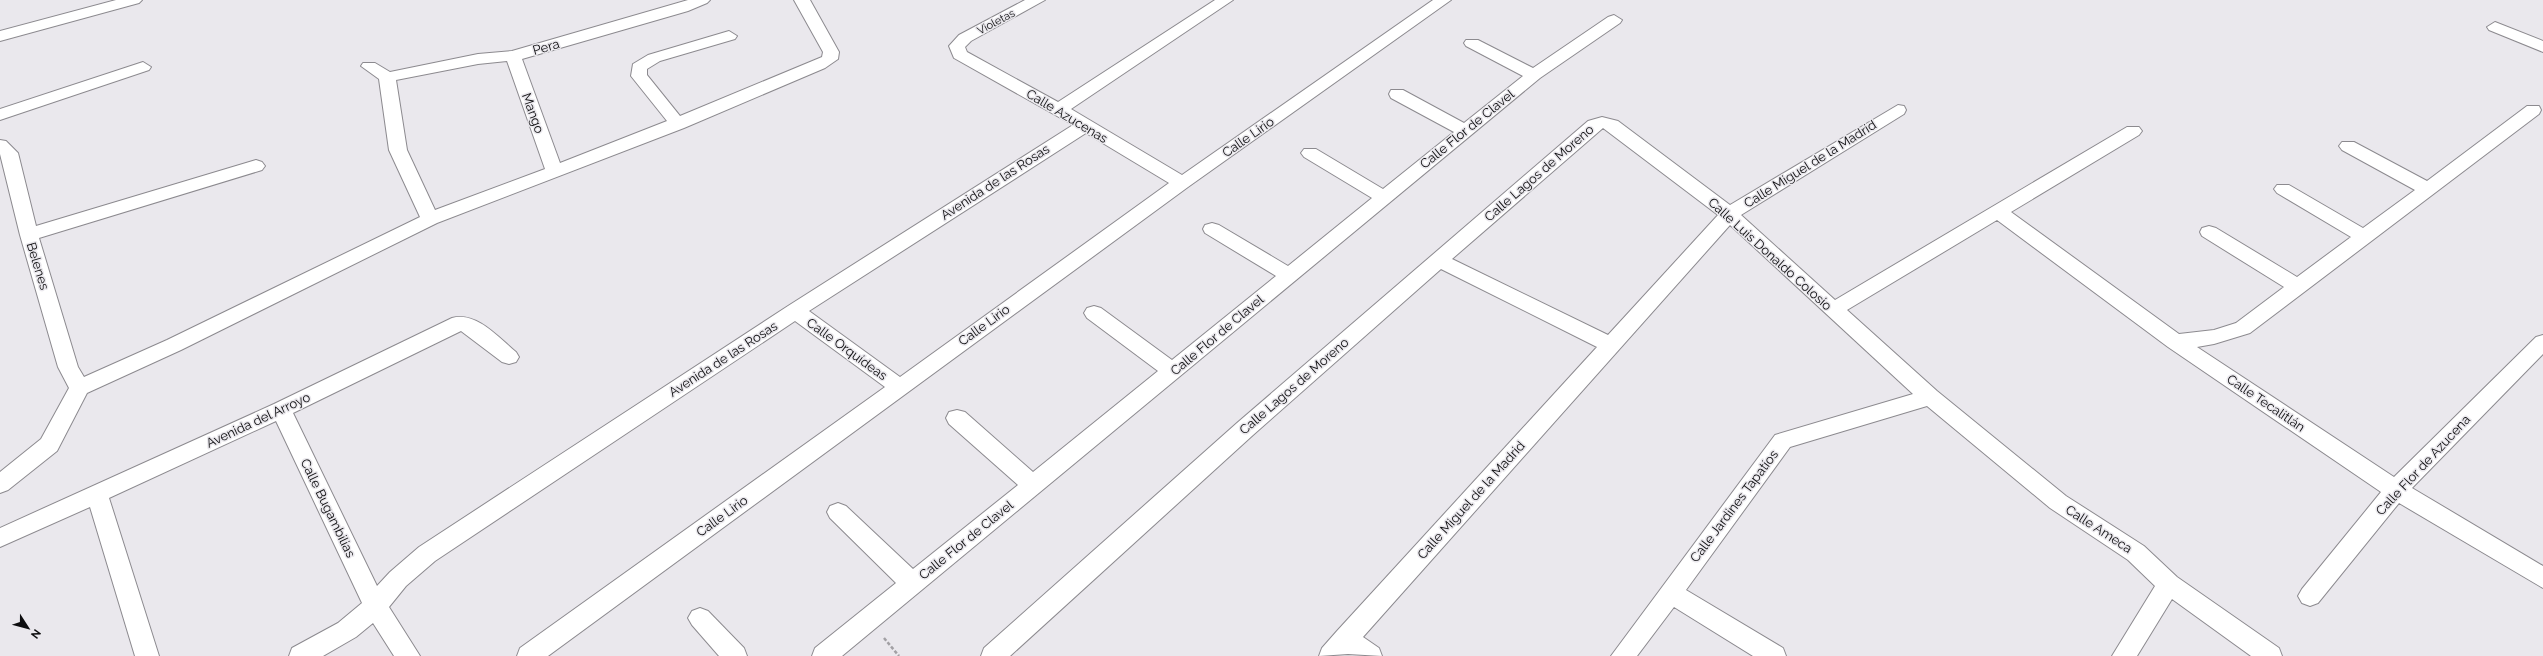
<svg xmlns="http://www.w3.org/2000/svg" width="2543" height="656" viewBox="0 0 2543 656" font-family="Raleway,sans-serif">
	<rect width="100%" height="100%" fill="#eae8ed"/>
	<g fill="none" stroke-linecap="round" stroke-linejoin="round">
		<g stroke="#8c8a8f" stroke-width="2">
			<g id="street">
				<polygon points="116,0 142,0 139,3 0,41 0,31"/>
				<path d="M688,0h22l-3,3 -19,8 -166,48 38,104 107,-42 -36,-45 2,-12 15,-9 81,-24 8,5 -2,3 -75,22 -13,8v6l33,41 142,-59 1,-5 -29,-52h16l29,52 -1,7 -13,9 -141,60 -247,95 -256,127 -94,43 -30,58 -49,39 -8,3v-21l41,-33 28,-51 -11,-21 -38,-132 -20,-81v-14l6,1 12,12 18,73 220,-66 6,2 3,4 -3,4 -223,68 39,129 6,10 83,-37 253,-123 -31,-67 -10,-71 -18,-13 2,-3h12l15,9 88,-18 34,-3zM507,61l38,108 -110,41 -28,-60 -11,-70 82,-16z"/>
				<path d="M1025,0h20l-74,41 -6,6 2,5 91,50 157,-102h18l-162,109 111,66 251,-175h18l-263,187 -640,469h-31l3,-8 365,-261 -90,-66 -360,240 -29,25 -17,21 31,49h-26l-21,-33 -17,14 -33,19h-34l3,-8 46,-25 24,-20 -86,-182 -167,77 50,158h-24l-45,-149 -90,40v-19l274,-124 178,-86c24,-7 47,20 64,34l3,5 -3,5 -7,2 -7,-2 -41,-31 -168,82 84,173 13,-14 29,-25 369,-241 285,-181 -119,-67 -5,-12 10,-11zM1086,133l83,50 -269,194 -91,-66z"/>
				<polygon points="1614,15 1622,20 1620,23 1540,78 842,656 812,656 815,648 896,583 830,518 827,512 830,506 838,503 846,506 913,569 1018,485 949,424 946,418 949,412 957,410 965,412 1033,472 1158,371 1087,318 1084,313 1087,308 1094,306 1101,308 1172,360 1276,276 1205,233 1203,229 1205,225 1212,223 1219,225 1288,266 1372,198 1304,157 1301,153 1304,149 1316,149 1383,189 1454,132 1391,98 1389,94 1391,90 1403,90 1464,123 1523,76 1466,46 1464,43 1466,40 1478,40 1533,68 1608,17"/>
				<polygon points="2495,22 2543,41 2543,52 2489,30 2487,27"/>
				<polygon points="143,62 151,67 149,70 0,120 0,109"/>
				<path d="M1898,105l6,1 2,4 -2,4 -163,101 94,85 292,-173h12l3,4 -3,4 -128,77 168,122 35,-4 22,-7 48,-36 -82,-51 -2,-4 2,-4 7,-2 7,2 81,49 54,-40 -74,-44 -3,-4 3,-4h12l74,43 52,-38 -73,-40 -3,-4 3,-4h12l73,39 100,-75h12l2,4 -2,4 -289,219 -36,11 -17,3 197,130 142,-140 7,-2v19l-131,134 131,78v22l-144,-85 -81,100 -8,3 -8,-3 -4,-7 4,-7 79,-97 -213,-145 -171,-127 -150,90 90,81 129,105 78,50 33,31 102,71 3,8h-31l-79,-57 -35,57h-25l43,-70 -27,-26 -78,-52 -123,-102 -137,41 -104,143 97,58 3,8h-33l-79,-49 -37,49h-26l164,-221 138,-41 -183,-169 -367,412 16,11 3,8 -34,-2 -29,2 3,-8 15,-17 260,-284 -156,-78 -188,166 -243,221h-29l3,-8 253,-225 351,-302 14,-4 16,4 112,84zM1603,128l115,87 -110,120 -156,-76z"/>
				<polygon points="700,608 708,611 744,648 747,656 719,656 692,625 688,618 692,611"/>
			</g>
		</g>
		<polyline stroke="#a2a0a4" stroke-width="2.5" stroke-dasharray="3.5 2" stroke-linecap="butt" points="884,638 899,656"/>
		<use href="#street" fill="#fff" fill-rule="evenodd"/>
	</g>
	<g text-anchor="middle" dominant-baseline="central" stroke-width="3" stroke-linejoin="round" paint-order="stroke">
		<g font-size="11" fill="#0d0d0f" stroke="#eae8ed">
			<text transform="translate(996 22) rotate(-28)">Violetas</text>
		</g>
		<g font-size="13" fill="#0d0d0f" stroke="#eae8ed">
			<text transform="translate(546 47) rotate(-16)">Pera</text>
			<text transform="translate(533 113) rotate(70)">Mango</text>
			<text transform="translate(1067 116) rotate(31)">Calle Azucenas</text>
			<text transform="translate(1467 129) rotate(-39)">Calle Flor de Clavel</text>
			<text transform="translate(1248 137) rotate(-35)">Calle Lirio</text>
			<text transform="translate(1810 164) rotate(-32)">Calle Miguel de la Madrid</text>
			<text transform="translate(1539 173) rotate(-41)">Calle Lagos de Moreno</text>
			<text transform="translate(995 182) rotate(-33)">Avenida de las Rosas</text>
			<text transform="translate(1770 254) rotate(42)">Calle Luis Donaldo Colosio</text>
			<text transform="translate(38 266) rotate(73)">Belenes</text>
			<text transform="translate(984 325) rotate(-36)">Calle Lirio</text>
			<text transform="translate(1217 335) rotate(-40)">Calle Flor de Clavel</text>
			<text transform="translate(847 349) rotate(36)">Calle Orquídeas</text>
			<text transform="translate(723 359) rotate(-33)">Avenida de las Rosas</text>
			<text transform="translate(1294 386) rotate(-41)">Calle Lagos de Moreno</text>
			<text transform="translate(2266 403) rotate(34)">Calle Tecalitlán</text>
			<text transform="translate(258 420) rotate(-25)">Avenida del Arroyo</text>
			<text transform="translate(2423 465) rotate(-47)">Calle Flor de Azucena</text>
			<text transform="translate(1471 500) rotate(-48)">Calle Miguel de la Madrid</text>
			<text transform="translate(1734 506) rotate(-53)">Calle Jardines Tapatíos</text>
			<text transform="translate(328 508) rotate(64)">Calle Bugambilias</text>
			<text transform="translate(722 516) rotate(-36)">Calle Lirio</text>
			<text transform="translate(2099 529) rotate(33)">Calle Ameca</text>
			<text transform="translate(966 540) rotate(-39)">Calle Flor de Clavel</text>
		</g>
	</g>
	<g transform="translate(28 628) rotate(126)" stroke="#eae8ed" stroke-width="3" paint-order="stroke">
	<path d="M0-3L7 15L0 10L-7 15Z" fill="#0d0d0f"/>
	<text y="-6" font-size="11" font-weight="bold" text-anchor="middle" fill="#0d0d0f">N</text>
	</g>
</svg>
